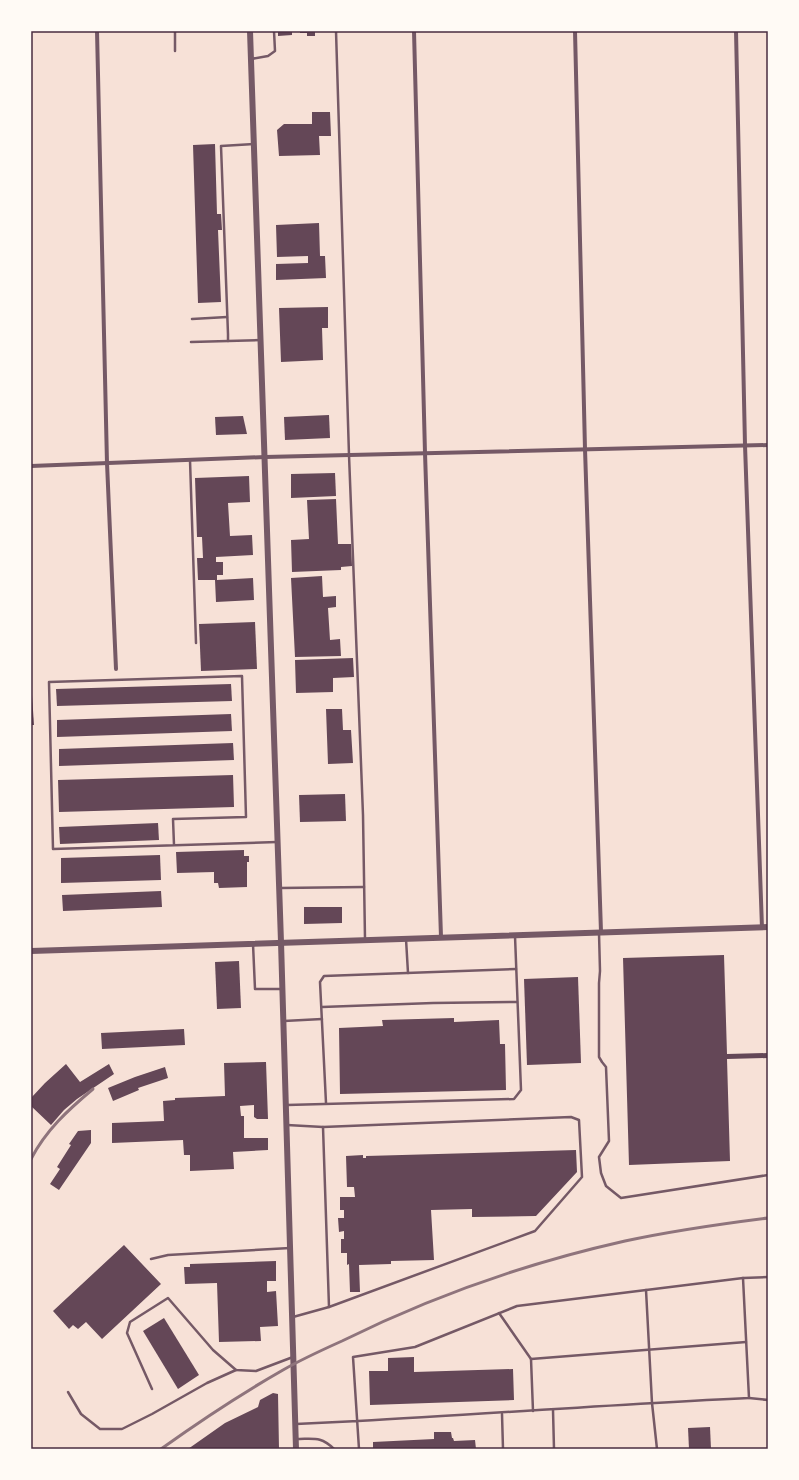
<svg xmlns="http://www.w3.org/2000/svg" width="799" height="1480" viewBox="0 0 799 1480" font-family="Karla,sans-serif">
	<rect width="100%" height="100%" fill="#f7e1d7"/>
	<g fill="#644757">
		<polygon points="278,31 292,31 292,35 278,36"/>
		<polygon points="300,31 315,31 315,36 307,36 307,33 300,33"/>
		<polygon points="312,112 330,112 331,136 319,136 320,155 279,156 277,130 284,124 312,124"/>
		<polygon points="215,144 217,214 221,214 222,230 218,230 221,302 198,303 193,145"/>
		<polygon points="319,223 320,256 325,256 326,278 276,280 276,264 308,263 308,256 277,257 276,225"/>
		<polygon points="328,307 328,328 322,328 323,360 281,362 279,308"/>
		<polygon points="329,415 330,438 285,440 284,417"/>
		<polygon points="243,416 247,434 216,435 215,417"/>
		<polygon points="335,473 336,496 291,498 291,474"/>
		<polygon points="249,476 250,502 228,503 230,536 252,535 253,555 216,557 216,562 223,562 223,575 217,575 217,580 253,578 254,600 216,602 215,580 198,580 197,558 203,558 202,537 197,537 195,478"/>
		<polygon points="336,499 338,544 351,544 352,566 341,567 341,570 292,572 291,540 309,539 307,500"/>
		<polygon points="322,576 323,597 336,596 336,607 328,608 330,640 340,639 341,656 295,657 291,578"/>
		<polygon points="255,622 257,669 201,671 199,624"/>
		<polygon points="353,658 354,677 333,678 333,692 296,693 295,660"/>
		<polygon points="231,684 232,701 57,706 56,689"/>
		<polygon points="31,695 32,695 34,725 31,725"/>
		<polygon points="326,709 342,709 343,730 351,730 353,763 328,764"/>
		<polygon points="231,714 232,731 57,737 57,720"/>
		<polygon points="233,743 234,760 59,766 59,749"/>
		<polygon points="233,775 234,807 59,812 58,780"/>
		<polygon points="345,794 346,821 300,822 299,795"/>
		<polygon points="158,823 159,840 60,844 59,827"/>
		<polygon points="244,850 244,856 249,856 249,862 247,862 247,887 219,888 218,883 214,883 214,872 177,873 176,852"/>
		<polygon points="160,855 161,880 61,883 61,858"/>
		<polygon points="161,891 162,907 63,911 62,895"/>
		<polygon points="304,907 342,907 342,923 304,924"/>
		<polygon points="724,955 727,1054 768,1053 768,1058 727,1059 730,1161 629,1165 623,958"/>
		<polygon points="239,961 241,1008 217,1009 215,962"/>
		<polygon points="578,977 581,1063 527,1065 524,979"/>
		<polygon points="454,1018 454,1022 499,1020 500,1044 505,1044 506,1090 340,1094 339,1028 383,1026 382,1020"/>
		<polygon points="184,1029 185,1045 102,1049 101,1033"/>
		<polygon points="266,1062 268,1119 257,1119 254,1117 254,1105 240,1106 241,1116 244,1116 244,1138 268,1138 268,1150 233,1152 234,1169 190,1171 190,1155 184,1155 183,1140 112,1143 112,1123 164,1121 163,1101 175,1100 175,1098 225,1096 224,1063"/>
		<polygon points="66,1064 80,1082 109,1064 114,1074 77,1099 64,1110 51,1125 31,1106 31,1098 45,1083"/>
		<polygon points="165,1067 168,1078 138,1088 139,1090 113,1101 108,1088 135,1077"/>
		<polygon points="91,1130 91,1143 59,1190 50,1184 60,1169 57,1167 71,1145 69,1144 78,1131"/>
		<polygon points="576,1150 577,1172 536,1216 472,1217 472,1209 431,1210 434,1260 391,1261 391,1264 359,1265 360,1292 350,1292 349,1264 347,1265 347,1253 341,1253 341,1239 344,1239 344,1231 339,1232 338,1218 344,1218 344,1210 340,1210 340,1197 355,1197 354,1187 347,1187 346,1156 363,1155 363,1158 366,1158 366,1156"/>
		<polygon points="124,1245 161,1284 102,1339 86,1322 78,1329 73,1325 69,1329 53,1311"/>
		<polygon points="276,1261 276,1281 267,1281 267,1292 276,1291 278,1326 260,1327 261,1341 219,1342 217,1283 185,1284 184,1267 190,1267 190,1264"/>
		<polygon points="164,1318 199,1375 178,1389 143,1331"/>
		<polygon points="414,1357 414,1372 513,1369 514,1400 370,1405 369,1371 388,1371 388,1358"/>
		<polygon points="273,1393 278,1394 279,1449 188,1449 225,1423 258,1407 260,1400"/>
		<polygon points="710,1427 711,1449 689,1449 688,1428"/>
		<polygon points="434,1432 451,1432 452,1438 453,1438 454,1441 475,1440 476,1449 373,1449 373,1442 434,1439"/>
	</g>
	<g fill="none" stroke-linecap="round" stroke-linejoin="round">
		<g stroke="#755966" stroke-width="2.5">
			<polyline points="175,31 175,51"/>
			<polyline points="336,31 349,455 363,815 365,939"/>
			<polyline points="251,59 268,56 275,51 274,31"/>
			<polyline points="254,144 221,146 228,334 228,341 261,340"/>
			<polyline points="192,319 227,317"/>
			<polyline points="191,342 228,341"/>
			<polyline points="190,460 196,643"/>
			<polyline points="174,845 173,819 246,817 242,676 49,682 53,849 277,842"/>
			<polyline points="280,888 364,887"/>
			<polyline points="599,933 600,971 599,983 599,1057 602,1062 606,1067 609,1141 599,1157 601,1173 606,1186 621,1198 768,1175"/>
			<polyline points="406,939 408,973"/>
			<polyline points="253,944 255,989 282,989"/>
			<polyline points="322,1007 433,1003 517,1002"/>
			<polyline points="284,1021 322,1019"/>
			<polyline points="326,1103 320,982 324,976 516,969"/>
			<polyline points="287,1105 514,1099 521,1090 515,936"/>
			<polyline points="287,1125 323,1127 571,1117 579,1120 582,1177 535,1231 329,1307 293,1317"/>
			<polyline points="323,1127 329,1307"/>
			<polyline points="151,1259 168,1255 290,1248"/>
			<polyline points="743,1278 768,1277"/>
			<polyline points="646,1290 652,1403 657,1449"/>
			<polyline points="499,1313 531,1359 746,1342"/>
			<polyline points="531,1359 533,1411"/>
			<polyline points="152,1389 127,1333 130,1322 168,1298 213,1350 236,1370 256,1371 293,1357"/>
			<polyline points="68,1392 81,1414 100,1429 122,1429 152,1414 207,1383 236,1370"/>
			<polyline points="749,1398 768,1400"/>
			<polyline points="553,1410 554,1449"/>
			<polyline points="502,1414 503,1449"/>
			<path d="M296,1424l62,-3c130,-7 260,-17 391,-23l-6,-120 -226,28 -102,41 -62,10 6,92"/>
			<path d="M296,1439c18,0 25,-3 38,10"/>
		</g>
		<g stroke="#755966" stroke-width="4">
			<polyline points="97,31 107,463 116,669"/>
			<polyline points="414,31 425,453 441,937"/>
			<polyline points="575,31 585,449 601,932"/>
			<polyline points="736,31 745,445 762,928"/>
			<polyline points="31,466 265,457 768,445"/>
		</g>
		<g stroke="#755966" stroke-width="6">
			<polyline points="250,31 281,942 296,1449"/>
			<polyline points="31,951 768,927"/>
		</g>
		<g stroke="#8f747c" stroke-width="3">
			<path d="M31,1159c15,-29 37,-49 62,-70"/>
			<path d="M161,1449c39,-28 80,-55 122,-79 19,-11 39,-20 59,-29 89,-44 185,-78 283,-100 47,-10 95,-17 143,-23"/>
		</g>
	</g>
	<rect width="799" height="1480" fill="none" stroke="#fffaf5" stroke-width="64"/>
	<rect x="32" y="32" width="735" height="1416" fill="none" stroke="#4a2c40" stroke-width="1.5"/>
</svg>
